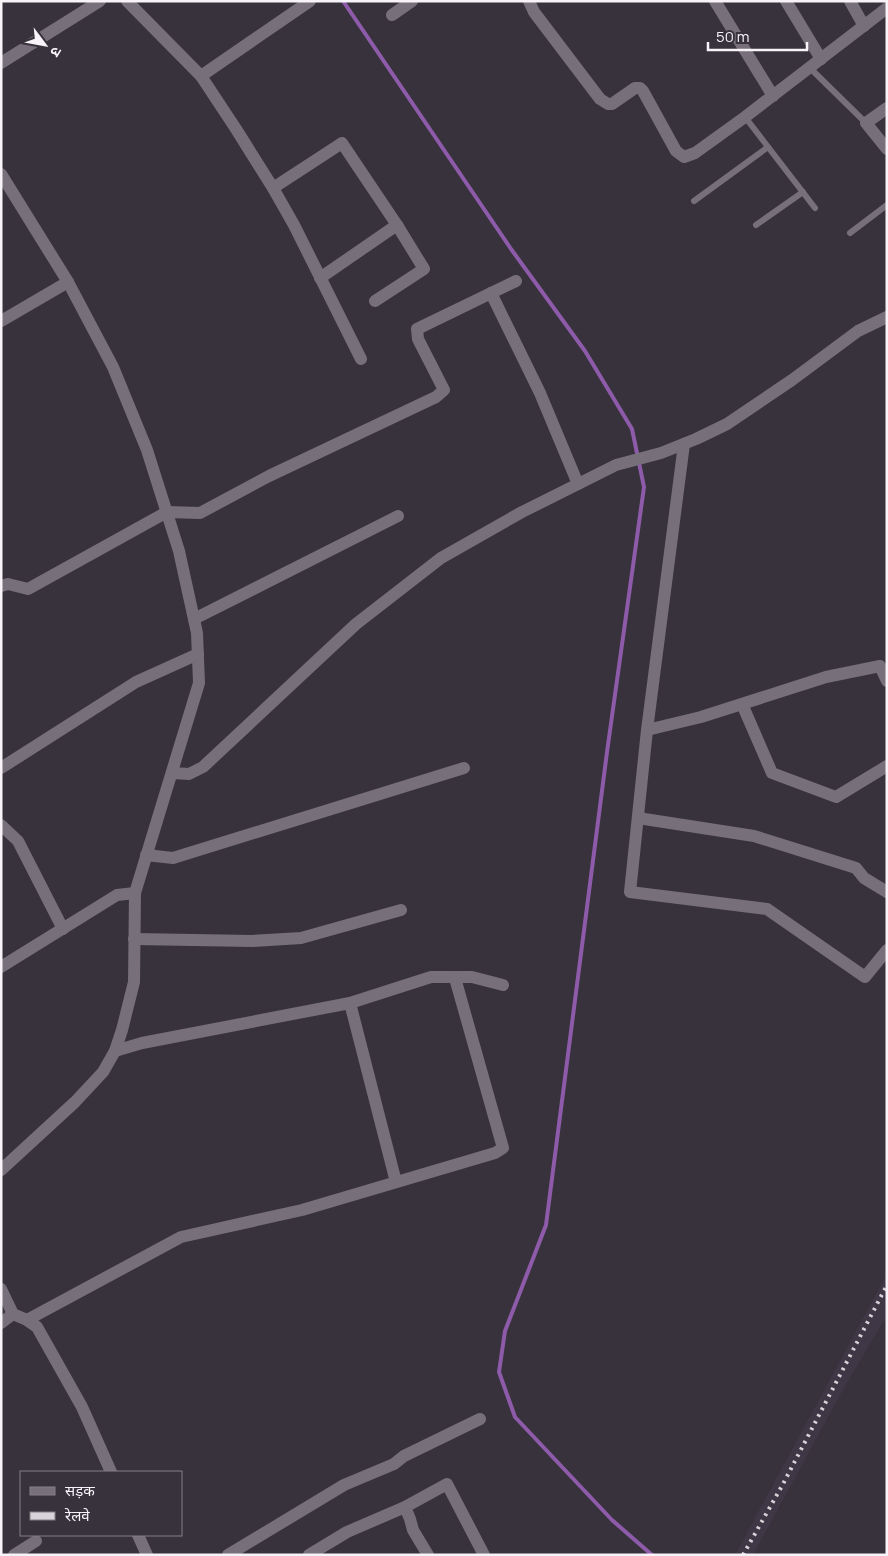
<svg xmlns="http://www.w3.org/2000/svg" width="888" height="1556" viewBox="0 0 888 1556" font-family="Manrope,'Noto Sans Devanagari',sans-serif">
	<rect width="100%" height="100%" fill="#37323b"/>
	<polygon fill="#403746" points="887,1274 887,1315 844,1388 753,1555 735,1555"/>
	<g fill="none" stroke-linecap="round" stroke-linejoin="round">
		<polyline stroke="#8e5baa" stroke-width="4" points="343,1 511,249 585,351 632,429 644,487 607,752 546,1225 505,1331 499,1372 515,1417 612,1520 652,1555"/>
		<g stroke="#77707b" stroke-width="6">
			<polyline points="810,68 866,123"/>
			<polyline points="745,117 815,208"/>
			<polyline points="694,201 768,147"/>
			<polyline points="756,225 803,192"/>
			<polyline points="850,233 887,205"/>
		</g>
		<g stroke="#77707b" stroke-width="12">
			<polyline points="127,1 201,76 236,129 273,188 294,225 361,359"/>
			<polyline points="529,1 534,12 600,99 608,104 612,104 635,88 640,88 643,91 676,151 684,157 695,153 745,117 887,8"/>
			<polyline points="715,1 773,96"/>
			<polyline points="786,1 821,59"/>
			<polyline points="850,1 864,26"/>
			<polyline points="392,15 412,1"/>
			<polyline points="1,63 100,1"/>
			<polyline points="201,76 310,1"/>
			<polyline points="887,108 866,123 887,149"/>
			<polyline points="1,174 68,282 113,367 147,450 179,551 197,633 199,683 135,893 134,982 122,1030 115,1051 103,1072 75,1102 1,1170"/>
			<polyline points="273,188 342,143 397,225 424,269 375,301"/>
			<polyline points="320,278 397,225"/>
			<polyline points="491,293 540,393 578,484"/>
			<polyline points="1,321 68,282"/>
			<polyline points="684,444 647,730 630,892 767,909 865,977 887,950"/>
			<polyline points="1,586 8,584 28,589 167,512 200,513 269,476 436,397 444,390 418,339 417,329 516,281"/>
			<polyline points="194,619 398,516"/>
			<polyline points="742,704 772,773 836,797 887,766"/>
			<polyline points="647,730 701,717 826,677 880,666 887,681"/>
			<polyline points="1,768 136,682 198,654"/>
			<polyline points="172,773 189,774 203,767 356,624 441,558 522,512 616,465 661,453 696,439 727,424 792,380 858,331 887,317"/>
			<polyline points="638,818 754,836 856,868 864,878 887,892"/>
			<polyline points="1,825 18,841 63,929"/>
			<polyline points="146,855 173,858 464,768"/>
			<polyline points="134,939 252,941 301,938 401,910"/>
			<polyline points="1,967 117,895 135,893"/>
			<polyline points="350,1003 396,1182"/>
			<polyline points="115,1051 142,1043 350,1003 431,977 472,977 503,985"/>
			<polyline points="1,1289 13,1314 27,1320 37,1327 82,1407 111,1472"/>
			<polyline points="27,1320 181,1237 302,1210 495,1153 503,1148 455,978"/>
			<polyline points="1,1323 13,1314"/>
			<polyline points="405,1507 410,1519 413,1530 428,1555"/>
			<polyline points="138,1535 147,1555"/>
			<polyline points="14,1555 36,1541"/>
			<polyline points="228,1555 344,1485 394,1464 404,1456 480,1419"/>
			<polyline points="309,1555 347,1532 405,1507 447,1484 484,1555"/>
		</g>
		<polyline stroke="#d7d3d9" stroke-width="4" stroke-dasharray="2.5 5" stroke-linecap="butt" points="743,1555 783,1484 887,1285"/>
	</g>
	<rect width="888" height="1556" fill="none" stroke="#f7f3f9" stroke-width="5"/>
	<rect x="20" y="1471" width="162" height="65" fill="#37323b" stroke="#847f87"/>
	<rect x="30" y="1487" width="25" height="8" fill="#77707b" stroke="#847f87"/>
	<text x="65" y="1496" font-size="15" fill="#f7f3f9">सड़क</text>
	<rect x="30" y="1512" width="25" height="8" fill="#d7d3d9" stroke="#847f87"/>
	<text x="65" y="1521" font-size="15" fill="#f7f3f9">रेलवे</text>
	<g transform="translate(45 45) rotate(122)" stroke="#37323b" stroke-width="4" paint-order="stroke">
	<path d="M0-4L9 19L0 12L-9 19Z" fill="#f7f3f9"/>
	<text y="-8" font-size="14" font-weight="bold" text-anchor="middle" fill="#f7f3f9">उ</text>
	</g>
	<path d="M708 42v8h99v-8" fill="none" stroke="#f7f3f9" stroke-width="2.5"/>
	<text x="716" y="42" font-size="15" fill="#f7f3f9" stroke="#37323b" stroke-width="4" paint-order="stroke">50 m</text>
</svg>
